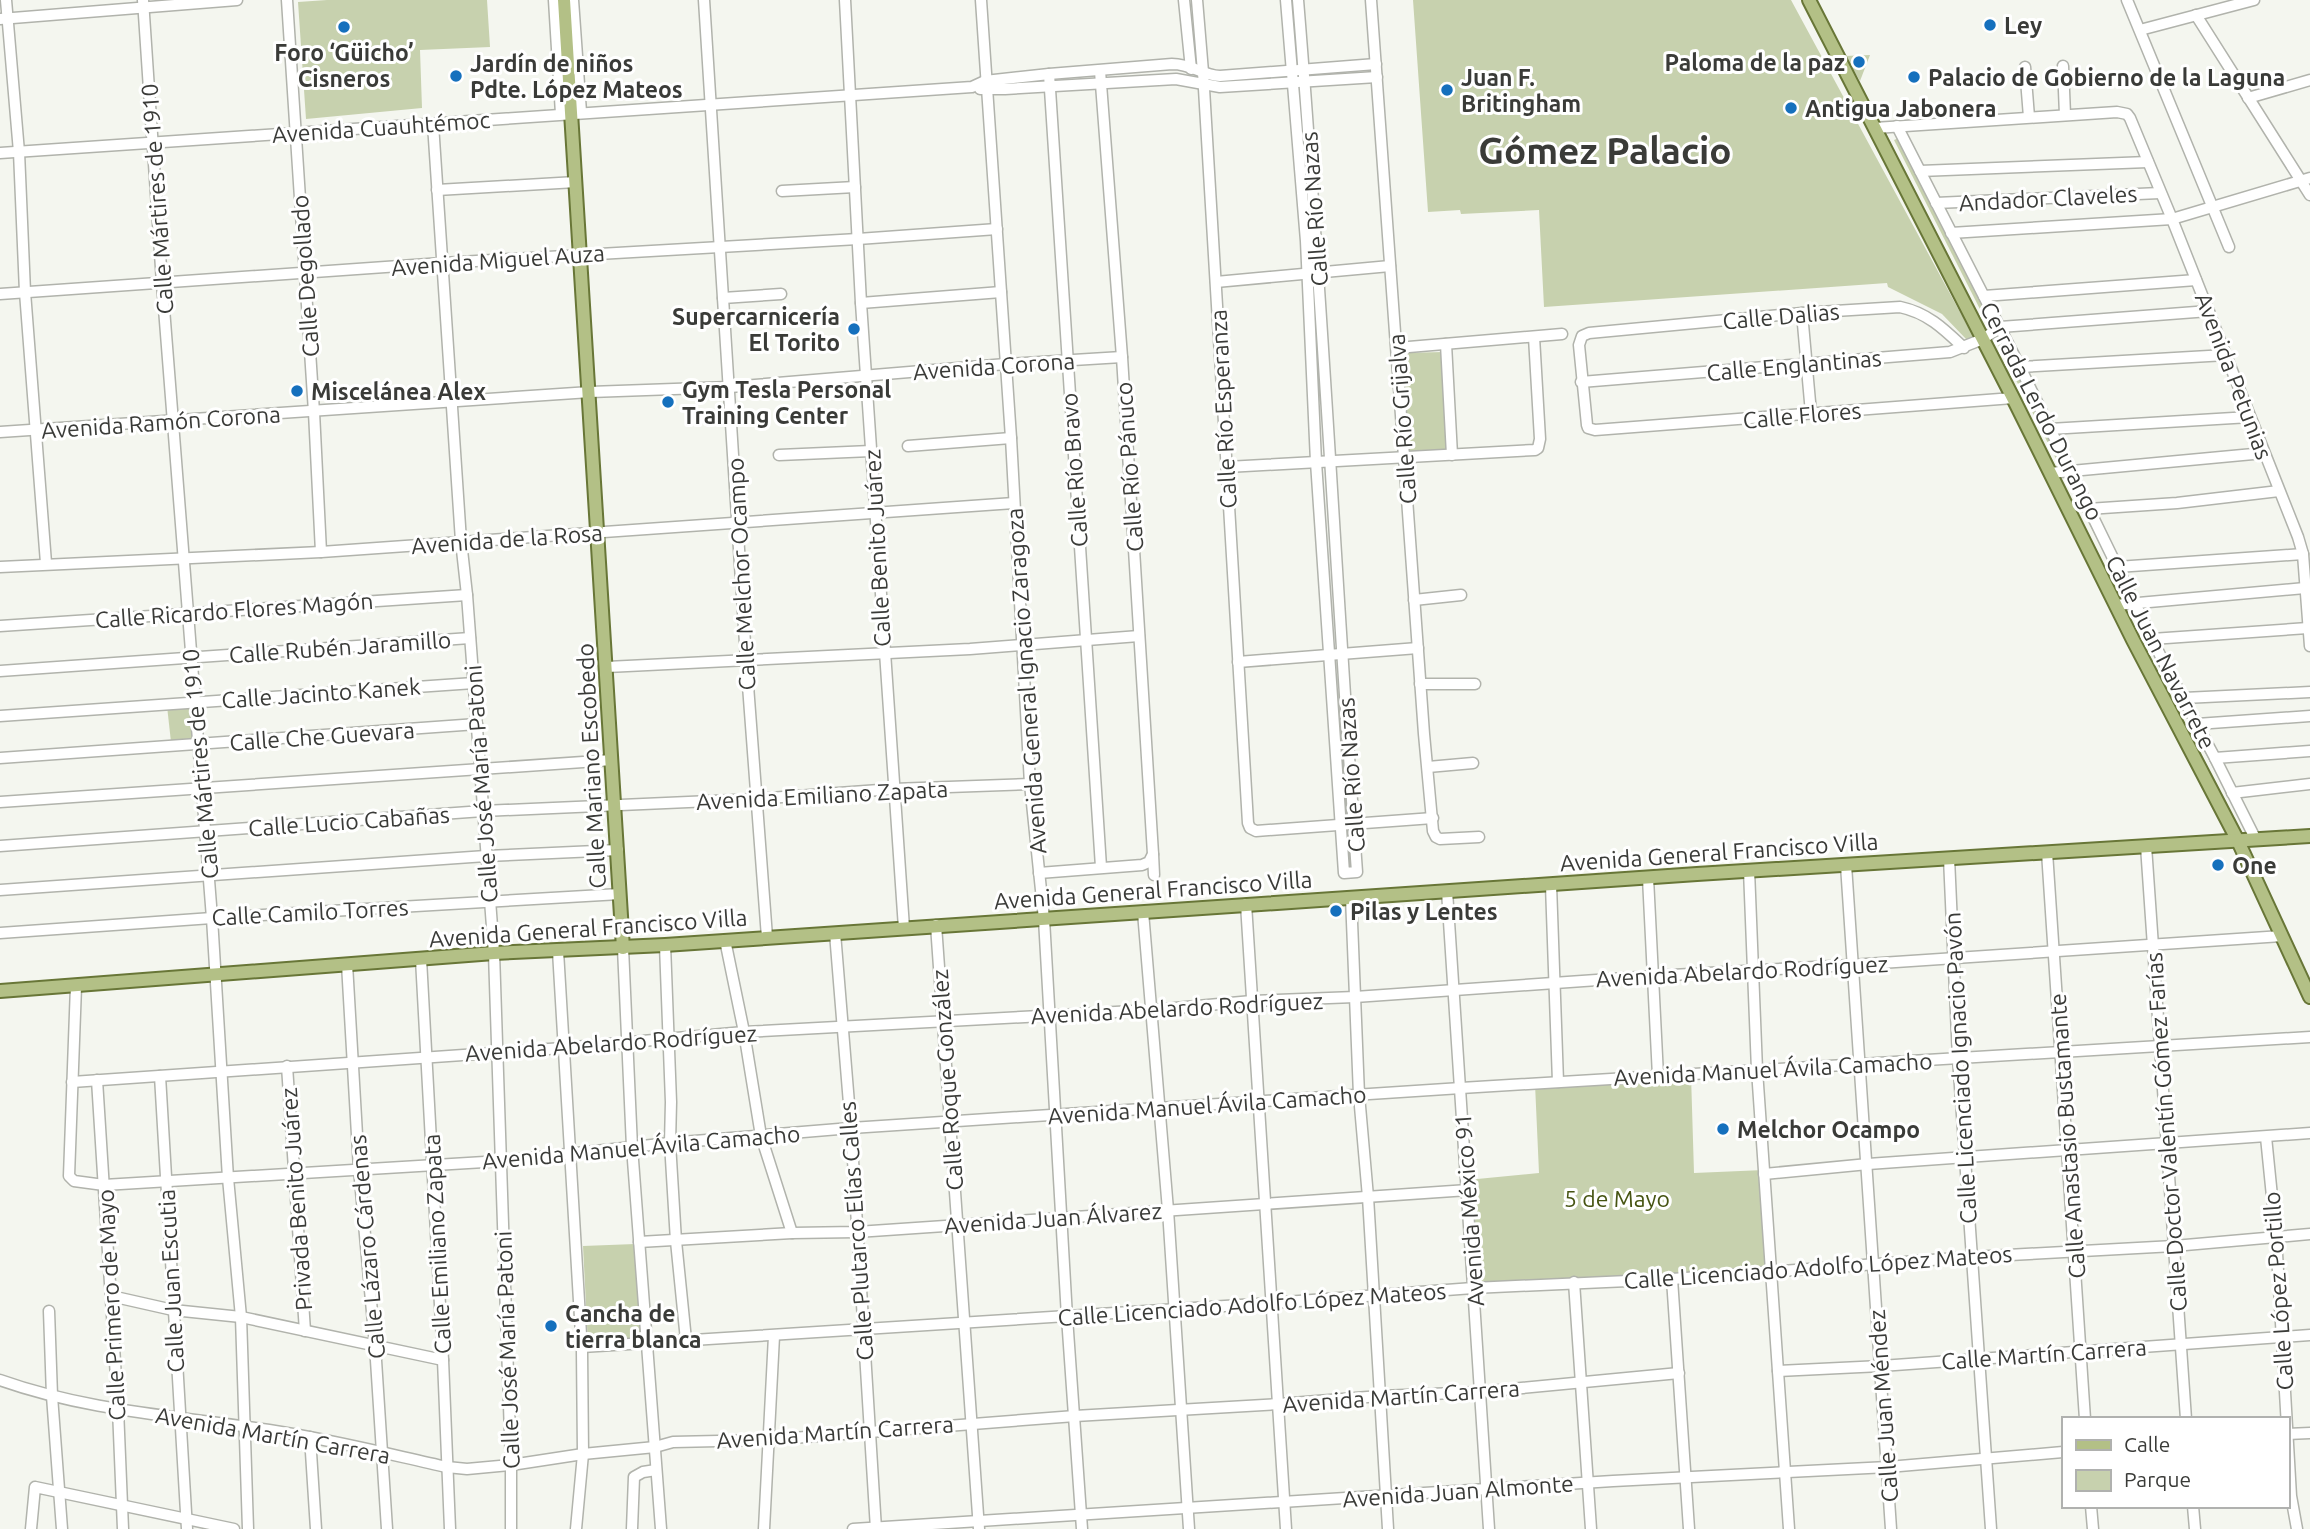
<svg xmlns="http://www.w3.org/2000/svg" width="2310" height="1529" viewBox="0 0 2310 1529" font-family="Ubuntu,sans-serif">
	<rect width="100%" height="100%" fill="#f4f6ef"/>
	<g fill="#c7d1ae">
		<polygon points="327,0 487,0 490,47 420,50 422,108 306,119 298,2"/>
		<polygon points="1413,0 1791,0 1974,338 1970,341 1966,339 1942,314 1888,287 1887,283 1544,307 1539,210 1461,214 1460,210 1428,212"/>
		<polygon points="1870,55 1860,81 1845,56"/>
		<polygon points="1901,137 2248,825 2243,827 1894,140"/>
		<polygon points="1444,352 1450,455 1408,457 1401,353"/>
		<polygon points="193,703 197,741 171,742 167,706"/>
		<polygon points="1691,1075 1694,1173 1764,1170 1771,1270 1473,1288 1467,1180 1539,1173 1535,1084"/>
		<polygon points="635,1244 643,1341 588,1344 583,1246"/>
	</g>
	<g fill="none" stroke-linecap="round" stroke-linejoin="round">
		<g stroke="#b1b3ac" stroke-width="13">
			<g id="minor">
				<polyline points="6,0 19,152 25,292 46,563"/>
				<polyline points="143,0 162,283 212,918 228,1178 241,1317 248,1529"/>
				<polyline points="287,0 314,412 321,552"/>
				<polyline points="554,0 561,114"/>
				<polyline points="573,0 581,112"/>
				<polyline points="704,0 746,659 767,937"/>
				<polyline points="845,0 861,303 904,928"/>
				<polyline points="981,0 1011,438 1030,784 1044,919 1067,1317 1082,1529"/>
				<polyline points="1184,0 1191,69"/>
				<polyline points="1197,0 1203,72 1248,823 1250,828 1256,831 1433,818"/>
				<path d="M1286,0l20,241 10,221 28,411 13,-1c-21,-291 -35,-582 -59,-872"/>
				<polyline points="1371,0 1424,734 1433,831 1436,837 1440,839 1479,837"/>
				<polyline points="2127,0 2229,247"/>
				<polyline points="2196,15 2310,195"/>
				<polyline points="0,19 237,0"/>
				<polyline points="2140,30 2254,0"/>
				<polyline points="2063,66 2065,115"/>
				<polyline points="2025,67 2029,117"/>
				<polyline points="1049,74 1101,867"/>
				<polyline points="980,89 1005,89 1176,79 1220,87 1377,77"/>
				<polyline points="2248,98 2310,80"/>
				<polyline points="433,124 461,541 467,595 494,953 511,1465 511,1529"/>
				<polyline points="1897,126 2020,367 2162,659 2215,758 2256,840"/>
				<polyline points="1875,128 2117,112 2127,114 2130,118 2172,219 2298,537 2303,554 2310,646"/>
				<path d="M0,153l972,-66 13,-6 64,-7 123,-10c21,0 29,11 48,12l156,-12"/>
				<polyline points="1920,171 2148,162"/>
				<polyline points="437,190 576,182"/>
				<polyline points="782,191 855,187"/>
				<polyline points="1936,203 2160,193"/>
				<polyline points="1951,233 2172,219 2310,178"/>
				<polyline points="1216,282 1390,266"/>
				<polyline points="0,294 442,263 858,239 997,229"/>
				<polyline points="1984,296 2196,280"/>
				<polyline points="723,298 781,294"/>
				<polyline points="861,303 1001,292"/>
				<polyline points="1802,313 1811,413"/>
				<polyline points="1446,344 1452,455"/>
				<polyline points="1397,348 1562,334"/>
				<path d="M1964,348c-20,-19 -36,-35 -64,-41l-98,6 -213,20 -7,3 -3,9 8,80 1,3 7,2 418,-32"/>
				<polyline points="2020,367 2226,355"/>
				<polyline points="1581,382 1950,352 1983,339 2000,327 2209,311"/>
				<polyline points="2050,429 2250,417"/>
				<polyline points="0,432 590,392 730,387 1006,364 1122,357"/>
				<polyline points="908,446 1011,438"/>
				<polyline points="779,455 871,451"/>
				<polyline points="1227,467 1535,450 1538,448 1540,439 1534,337"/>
				<polyline points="2050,473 2264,453"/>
				<polyline points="2088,509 2177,503 2279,491"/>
				<polyline points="0,567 321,552 1014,503"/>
				<polyline points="2117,567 2303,554"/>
				<polyline points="1414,600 1461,595"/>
				<polyline points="2116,605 2305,588"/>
				<polyline points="0,626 467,595"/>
				<polyline points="2152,639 2308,628"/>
				<polyline points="1238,662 1418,648"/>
				<polyline points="607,667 970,649 1139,636"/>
				<polyline points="0,671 470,638"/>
				<polyline points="1420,684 1475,684"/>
				<polyline points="2184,698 2310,692"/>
				<polyline points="0,716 474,683"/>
				<polyline points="2197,724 2310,716"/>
				<polyline points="0,758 477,724"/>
				<polyline points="2215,758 2310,751"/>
				<polyline points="1428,767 1473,763"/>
				<polyline points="2232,793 2310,784"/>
				<polyline points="0,802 612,760"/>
				<polyline points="0,846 483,811 756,799 893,789 1030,784"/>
				<polyline points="2146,846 2186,1419"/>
				<polyline points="2047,852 2085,1419"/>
				<polyline points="1153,854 1154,875"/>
				<polyline points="1949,858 1958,1058 1991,1529"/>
				<polyline points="1846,865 1891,1529"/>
				<polyline points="1749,870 1757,1070 1789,1529"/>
				<polyline points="1039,873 1142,865 1149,862 1153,854 1122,357 1100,71"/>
				<polyline points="1648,878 1658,1076"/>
				<polyline points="1551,885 1558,1082"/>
				<polyline points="0,890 486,856 618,850"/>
				<polyline points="1447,891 1489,1529"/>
				<polyline points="1351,897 1359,1095 1368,1197 1388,1529"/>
				<polyline points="1246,904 1286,1529"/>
				<polyline points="1143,912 1168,1210 1189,1529"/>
				<polyline points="936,925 979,1529"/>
				<polyline points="0,933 212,918 620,894"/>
				<polyline points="835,933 851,1128 876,1529"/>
				<polyline points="725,940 744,1032 761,1136 792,1233"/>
				<polyline points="665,945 671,1102 670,1143 676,1241 686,1340"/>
				<polyline points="623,948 632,1147 661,1529"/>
				<polyline points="558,951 582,1351 583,1454 576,1529"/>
				<polyline points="421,959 443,1360 450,1529"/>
				<polyline points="347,964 359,1169 375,1345 387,1529"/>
				<polyline points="76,986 69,1176 74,1181 104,1185 501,1161 670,1143 851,1128 1461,1088 2310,1037"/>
				<polyline points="287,1066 305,1331"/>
				<polyline points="160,1076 187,1529"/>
				<polyline points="97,1080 118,1409 123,1529"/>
				<polyline points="72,1082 563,1048 744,1032 1153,1010 1252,1001 1355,997 1654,976 1851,965 2282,936"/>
				<polyline points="2266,1137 2276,1236 2291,1496 2297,1529"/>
				<polyline points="1764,1174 1868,1164 2310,1133"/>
				<polyline points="639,1242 792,1233 857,1232 1468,1190"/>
				<polyline points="1672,1279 1689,1529"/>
				<polyline points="1574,1282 1591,1529"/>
				<polyline points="111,1296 173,1310 241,1317 443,1360"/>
				<polyline points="49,1311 52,1396 62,1529"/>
				<polyline points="582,1347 1272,1303 1473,1288 1672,1279 1972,1257 2174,1246 2310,1234"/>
				<polyline points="1778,1371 1881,1366 2310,1335"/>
				<path d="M0,1380c87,31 179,36 269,50 60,9 119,24 178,37l20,2 44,-4 72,-11 72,-7 18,-5 94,-2 308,-24 204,-12 101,-8 100,-4 199,-19"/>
				<polyline points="2287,1434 2310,1433"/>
				<polyline points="310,1437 316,1529"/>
				<polyline points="2091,1506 2093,1529"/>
				<polyline points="2193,1506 2195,1529"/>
				<polyline points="31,1529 35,1487 234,1529"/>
				<polyline points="632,1529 634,1477 643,1472 656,1470"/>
				<polyline points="764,1529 774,1336"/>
				<polyline points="853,1529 1613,1481 1888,1467 2063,1452"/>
			</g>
		</g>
		<g stroke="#687637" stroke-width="16">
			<g id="major">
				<polyline points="564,0 623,948"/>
				<polyline points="1809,0 2013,398 2133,640 2238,841 2310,997"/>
				<polyline points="0,991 494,953 665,945 1697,874 2310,836"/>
			</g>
		</g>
		<use href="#minor" stroke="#fff" stroke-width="10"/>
		<use href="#major" stroke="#b3c086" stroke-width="12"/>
	</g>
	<g fill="#1570bd" stroke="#fff" stroke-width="2.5">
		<circle cx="1990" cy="25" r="7"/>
		<circle cx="344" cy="27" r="7"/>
		<circle cx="1859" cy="62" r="7"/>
		<circle cx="456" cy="76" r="7"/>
		<circle cx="1914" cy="77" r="7"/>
		<circle cx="1447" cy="90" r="7"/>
		<circle cx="1791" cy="108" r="7"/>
		<circle cx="854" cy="329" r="7"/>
		<circle cx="297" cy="391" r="7"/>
		<circle cx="668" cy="402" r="7"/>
		<circle cx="2218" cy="865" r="7"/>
		<circle cx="1336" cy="911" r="7"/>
		<circle cx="1723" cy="1129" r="7"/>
		<circle cx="551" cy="1326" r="7"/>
	</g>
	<g text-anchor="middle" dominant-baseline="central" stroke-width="6" stroke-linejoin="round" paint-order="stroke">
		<g font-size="23" font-weight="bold" fill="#3a3b38" stroke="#fff" text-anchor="start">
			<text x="2004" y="25">Ley</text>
			<text x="344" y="52" text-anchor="middle">Foro ‘Güicho’<tspan x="344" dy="26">Cisneros</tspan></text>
			<text x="1845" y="62" text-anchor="end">Paloma de la paz</text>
			<text x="470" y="63">Jardín de niños<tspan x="470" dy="26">Pdte. López Mateos</tspan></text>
			<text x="1461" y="77">Juan F.<tspan x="1461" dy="26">Britingham</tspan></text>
			<text x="1928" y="77">Palacio de Gobierno de la Laguna</text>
			<text x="1805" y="108">Antigua Jabonera</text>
			<text x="840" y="316" text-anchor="end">Supercarnicería<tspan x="840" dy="26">El Torito</tspan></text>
			<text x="682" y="389">Gym Tesla Personal<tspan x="682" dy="26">Training Center</tspan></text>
			<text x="311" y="391">Miscelánea Alex</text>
			<text x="2232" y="865">One</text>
			<text x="1350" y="911">Pilas y Lentes</text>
			<text x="1737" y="1129">Melchor Ocampo</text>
			<text x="565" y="1313">Cancha de<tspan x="565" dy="26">tierra blanca</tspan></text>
		</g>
		<g font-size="23" fill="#3a3b38" stroke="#fff">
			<text transform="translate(381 127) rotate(-4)">Avenida Cuauhtémoc</text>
			<text transform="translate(2048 198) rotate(-3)">Andador Claveles</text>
			<text transform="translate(157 199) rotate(-94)">Calle Mártires de 1910</text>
			<text transform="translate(1314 209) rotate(-94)">Calle Río Nazas</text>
			<text transform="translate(498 260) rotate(-4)">Avenida Miguel Auza</text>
			<text transform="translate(305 276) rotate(-94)">Calle Degollado</text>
			<text transform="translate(1781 316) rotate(-5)">Calle Dalias</text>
			<text transform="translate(1794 365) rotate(-5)">Calle Englantinas</text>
			<text transform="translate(994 366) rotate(-4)">Avenida Corona</text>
			<text transform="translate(2234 376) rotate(69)">Avenida Petunias</text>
			<text transform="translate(1223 409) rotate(-93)">Calle Río Esperanza</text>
			<text transform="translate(2042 411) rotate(63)">Cerrada Lerdo Durango</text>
			<text transform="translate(1802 415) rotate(-5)">Calle Flores</text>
			<text transform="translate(1402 419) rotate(-94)">Calle Río Grijalva</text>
			<text transform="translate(161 422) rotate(-4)">Avenida Ramón Corona</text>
			<text transform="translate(1129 467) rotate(-94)">Calle Río Pánuco</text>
			<text transform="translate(1074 470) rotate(-94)">Calle Río Bravo</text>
			<text transform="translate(507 539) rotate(-4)">Avenida de la Rosa</text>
			<text transform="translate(877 548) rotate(-93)">Calle Benito Juárez</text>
			<text transform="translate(741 574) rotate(-93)">Calle Melchor Ocampo</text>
			<text transform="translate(234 610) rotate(-4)">Calle Ricardo Flores Magón</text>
			<text transform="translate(340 647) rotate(-4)">Calle Rubén Jaramillo</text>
			<text transform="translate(2161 652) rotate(63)">Calle Juan Navarrete</text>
			<text transform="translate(1026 681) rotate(-94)">Avenida General Ignacio Zaragoza</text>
			<text transform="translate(321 693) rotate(-4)">Calle Jacinto Kanek</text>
			<text transform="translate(322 736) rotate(-4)">Calle Che Guevara</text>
			<text transform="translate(200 764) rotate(-95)">Calle Mártires de 1910</text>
			<text transform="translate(591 766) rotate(-93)">Calle Mariano Escobedo</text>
			<text transform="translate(1351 775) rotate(-94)">Calle Río Nazas</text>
			<text transform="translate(481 784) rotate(-94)">Calle José María Patoni</text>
			<text transform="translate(822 795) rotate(-3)">Avenida Emiliano Zapata</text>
			<text transform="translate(349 821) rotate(-4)">Calle Lucio Cabañas</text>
			<text transform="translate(1719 852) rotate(-4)">Avenida General Francisco Villa</text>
			<text transform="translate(1153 890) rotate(-4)">Avenida General Francisco Villa</text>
			<text transform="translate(310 912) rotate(-3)">Calle Camilo Torres</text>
			<text transform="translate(588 928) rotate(-4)">Avenida General Francisco Villa</text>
			<text transform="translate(1742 971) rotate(-3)">Avenida Abelardo Rodríguez</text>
			<text transform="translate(1177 1008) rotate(-3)">Avenida Abelardo Rodríguez</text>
			<text transform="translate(611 1043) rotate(-4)">Avenida Abelardo Rodríguez</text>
			<text transform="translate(1960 1068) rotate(-93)">Calle Licenciado Ignacio Pavón</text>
			<text transform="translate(1773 1069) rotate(-3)">Avenida Manuel Ávila Camacho</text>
			<text transform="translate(947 1080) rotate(-94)">Calle Roque González</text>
			<text transform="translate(1207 1105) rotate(-4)">Avenida Manuel Ávila Camacho</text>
			<text transform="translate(2166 1132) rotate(-94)">Calle Doctor Valentín Gómez Farías</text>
			<text transform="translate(2067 1136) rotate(-94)">Calle Anastasio Bustamante</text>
			<text transform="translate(641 1147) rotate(-5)">Avenida Manuel Ávila Camacho</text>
			<text transform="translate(296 1199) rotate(-94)">Privada Benito Juárez</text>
			<text transform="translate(1469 1210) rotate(-94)">Avenida México 91</text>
			<text transform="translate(1053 1218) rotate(-4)">Avenida Juan Álvarez</text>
			<text transform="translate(856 1231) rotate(-94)">Calle Plutarco Elías Calles</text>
			<text transform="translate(437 1244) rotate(-93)">Calle Emiliano Zapata</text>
			<text transform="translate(367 1247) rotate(-95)">Calle Lázaro Cárdenas</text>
			<text transform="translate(1818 1267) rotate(-4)">Calle Licenciado Adolfo López Mateos</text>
			<text transform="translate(171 1281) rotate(-93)">Calle Juan Escutia</text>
			<text transform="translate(2278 1291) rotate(-94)">Calle López Portillo</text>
			<text transform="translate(1252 1304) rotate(-4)">Calle Licenciado Adolfo López Mateos</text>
			<text transform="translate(111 1305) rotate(-93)">Calle Primero de Mayo</text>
			<text transform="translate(507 1350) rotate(-92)">Calle José María Patoni</text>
			<text transform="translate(2044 1354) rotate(-4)">Calle Martín Carrera</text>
			<text transform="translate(1401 1396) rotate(-4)">Avenida Martín Carrera</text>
			<text transform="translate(1883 1406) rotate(-94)">Calle Juan Méndez</text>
			<text transform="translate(835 1432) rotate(-4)">Avenida Martín Carrera</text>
			<text transform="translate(273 1435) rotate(10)">Avenida Martín Carrera</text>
			<text transform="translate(1458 1491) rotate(-4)">Avenida Juan Almonte</text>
		</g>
		<g font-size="23" fill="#465412" stroke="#fff">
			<text x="1617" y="1198">5 de Mayo</text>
		</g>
		<g font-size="37" font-weight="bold" fill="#3a3b38" stroke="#fff">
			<text x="1605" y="150">Gómez Palacio</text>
		</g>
	</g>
	<rect x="2062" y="1417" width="228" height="91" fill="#ffffff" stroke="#b0b1af" stroke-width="2"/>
	<rect x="2076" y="1440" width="35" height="10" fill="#b3c086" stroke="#b0b1af" stroke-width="2"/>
	<text x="2124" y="1452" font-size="21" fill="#3a3b38">Calle</text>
	<rect x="2076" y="1470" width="35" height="21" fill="#c7d1ae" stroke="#b0b1af" stroke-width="2"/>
	<text x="2124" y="1487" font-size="21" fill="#3a3b38">Parque</text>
</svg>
